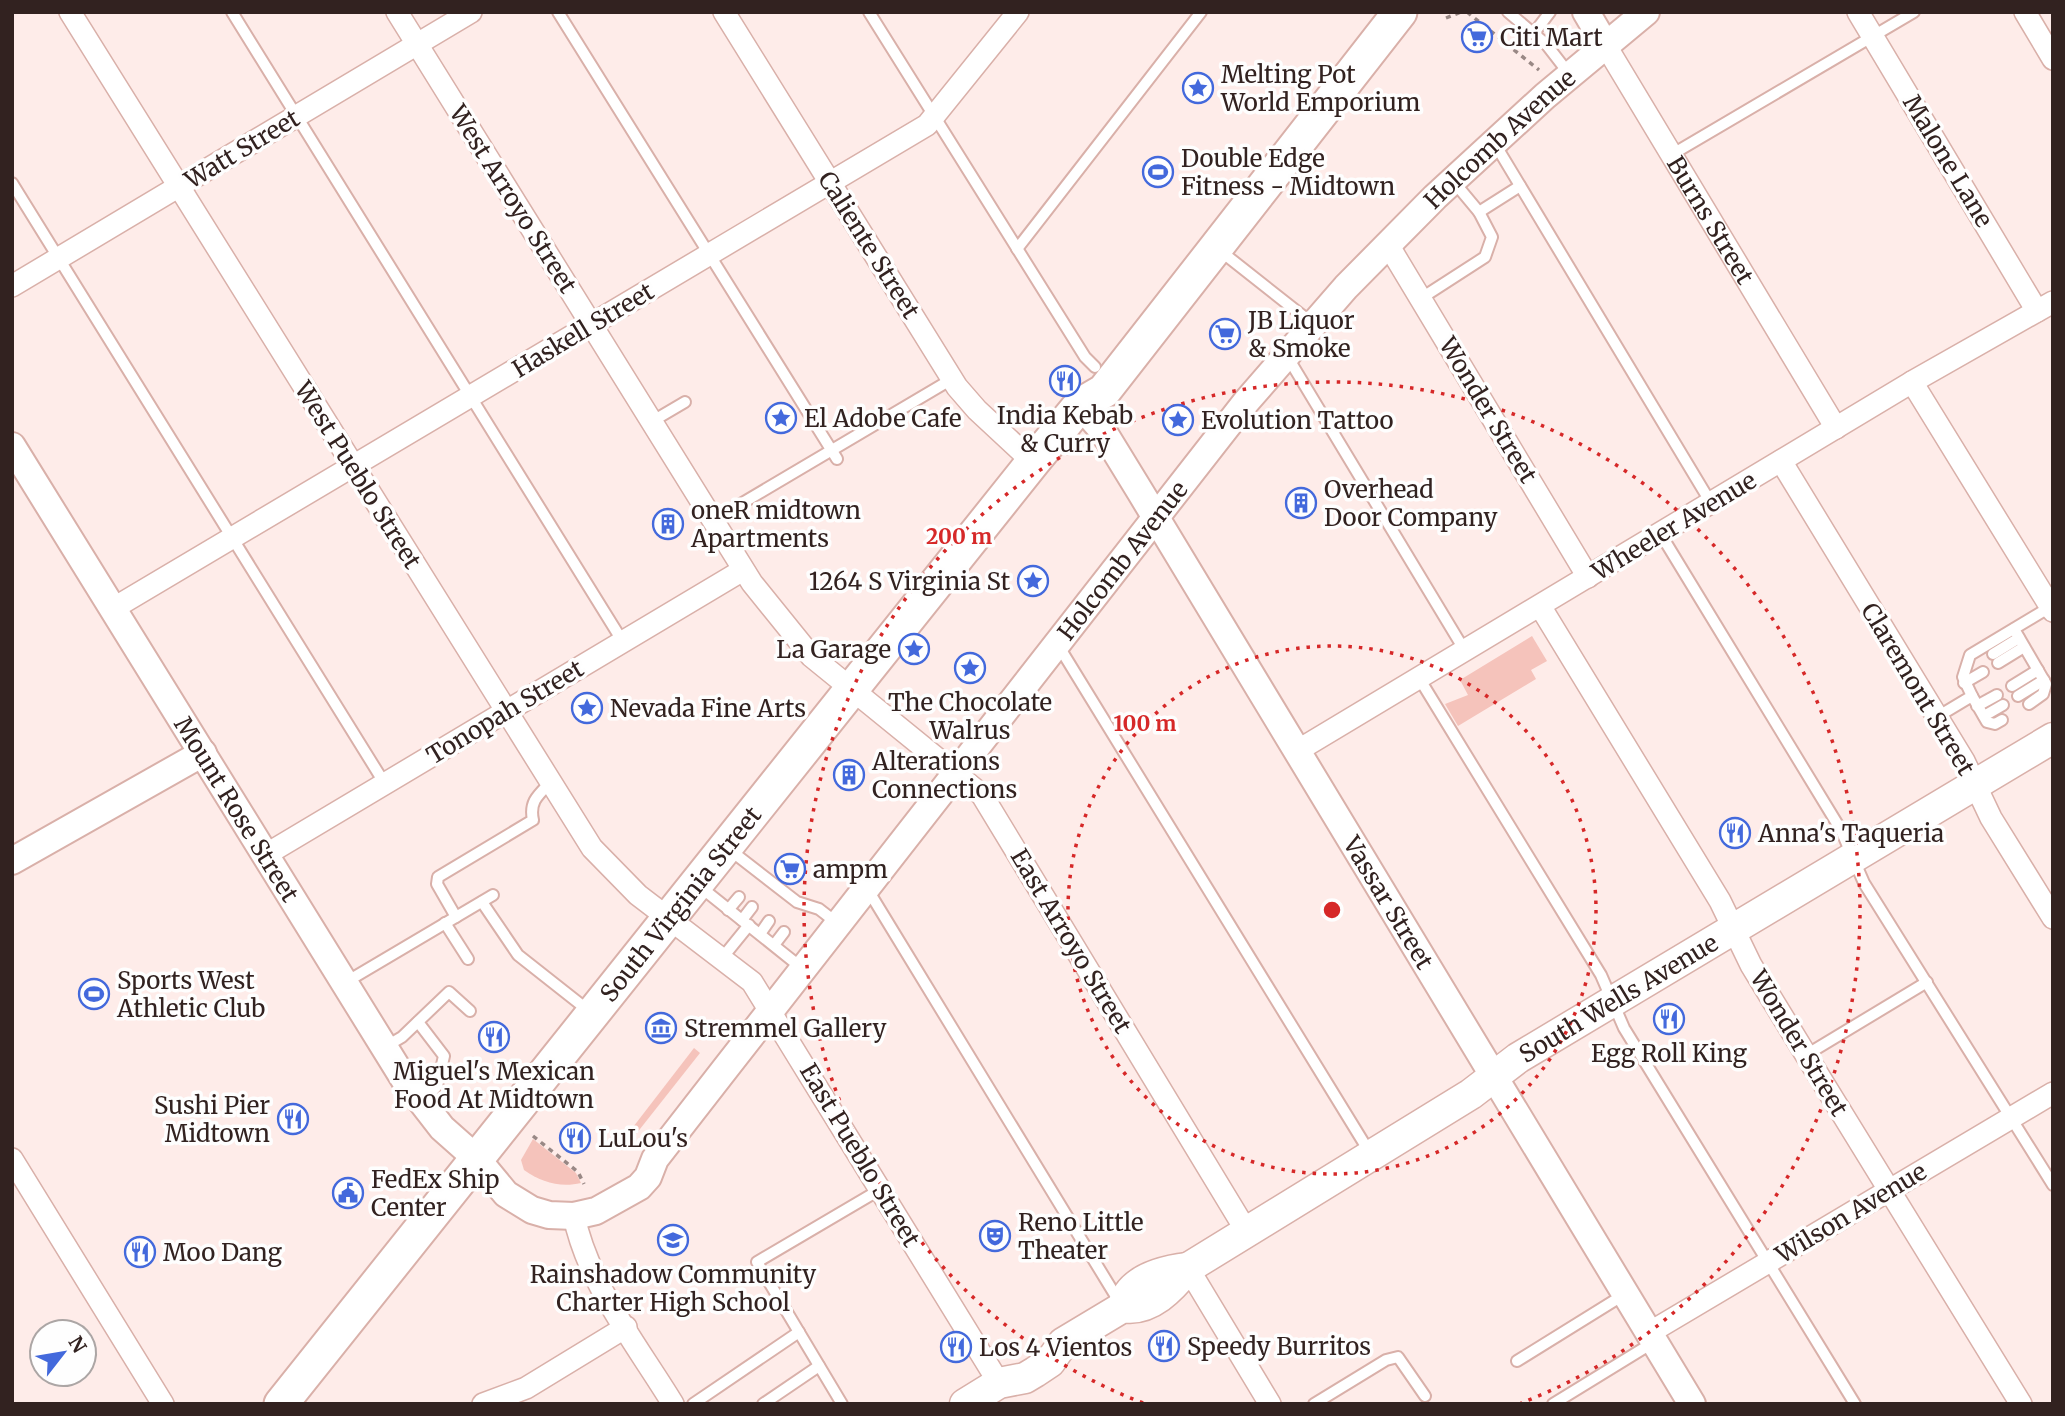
<svg xmlns="http://www.w3.org/2000/svg" width="2065" height="1416" viewBox="0 0 2065 1416" font-family="Merriweather,serif">
	<rect width="100%" height="100%" fill="#feece9"/>
	<g fill="#f5c3bb">
		<polygon points="1532,636 1547,661 1531,670 1536,679 1458,726 1445,704 1468,695 1460,680"/>
		<polygon points="694,1048 700,1053 625,1148 620,1144"/>
		<path d="M533,1139l43,34 5,10c-21,5 -40,-1 -57,-13l-3,-10z"/>
	</g>
	<g fill="none" stroke-linecap="round" stroke-linejoin="round">
		<g stroke="#d9b0a9" stroke-width="14">
			<g id="service">
				<polyline points="232,12 623,642"/>
				<polyline points="558,12 837,459"/>
				<polyline points="869,12 1085,357 1095,367"/>
				<polyline points="1508,12 1546,44 1570,75"/>
				<polyline points="1534,33 1550,12"/>
				<polyline points="1495,144 1711,503"/>
				<polyline points="1671,155 1914,12"/>
				<polyline points="1454,182 1479,212 1520,186"/>
				<polyline points="12,183 385,784"/>
				<polyline points="1017,249 1201,12"/>
				<polyline points="1218,249 1313,324"/>
				<polyline points="1420,299 1485,257 1492,237 1479,212"/>
				<polyline points="1287,356 1465,651"/>
				<polyline points="651,422 685,402"/>
				<polyline points="712,521 952,379"/>
				<polyline points="1660,533 1841,830 1864,883 2053,1185"/>
				<polyline points="2014,629 2046,684 2043,694 2029,704"/>
				<polyline points="1058,645 1370,1153"/>
				<polyline points="1993,654 2019,638"/>
				<polyline points="1998,663 2024,647"/>
				<polyline points="1419,678 1601,975 1624,1028 1855,1404"/>
				<polyline points="1964,683 1983,672"/>
				<polyline points="2012,686 2038,670"/>
				<polyline points="1972,696 1987,722 1995,724 2002,720"/>
				<polyline points="2018,696 2044,680"/>
				<polyline points="1977,706 1997,695"/>
				<polyline points="1984,716 2003,705"/>
				<polyline points="1937,717 1972,696 1963,677 1970,655 2050,607"/>
				<polyline points="730,850 797,902 819,909 837,923"/>
				<polyline points="698,885 803,969"/>
				<polyline points="868,890 1120,1303"/>
				<polyline points="482,902 518,955 589,1011"/>
				<polyline points="728,910 739,897"/>
				<path d="M456,917l-19,-33 1,-7 95,-57c-4,-18 5,-25 17,-37"/>
				<polyline points="742,920 752,907"/>
				<polyline points="445,923 468,959"/>
				<polyline points="760,934 769,921"/>
				<polyline points="774,945 784,932"/>
				<polyline points="723,957 749,925"/>
				<polyline points="346,982 493,895"/>
				<polyline points="418,1022 444,1056 437,1086 422,1102"/>
				<polyline points="385,1047 402,1037 449,992 470,1011"/>
				<polyline points="1806,1055 1927,982"/>
				<polyline points="1517,1361 1625,1294"/>
				<polyline points="693,1404 799,1332"/>
				<polyline points="763,1404 819,1366"/>
				<polyline points="842,1404 757,1262 881,1189"/>
				<polyline points="1314,1404 1386,1360 1398,1357 1425,1396"/>
				<polyline points="1553,1404 1654,1342"/>
			</g>
		</g>
		<g stroke="#d9b0a9" stroke-width="24">
			<g id="minor">
				<polyline points="70,12 592,848 638,895 752,982 999,1383"/>
				<polyline points="397,12 752,583 811,656 982,795 1247,1232"/>
				<polyline points="724,12 957,387 977,410 1033,462"/>
				<polyline points="1858,12 2037,311"/>
				<polyline points="2025,12 2053,59"/>
				<path id="s1" d="M1606,46l230,382"/>
				<polyline points="1387,243 1588,577"/>
				<polyline points="12,286 471,12"/>
				<polyline points="1912,382 2053,611"/>
				<polyline points="1781,461 1964,761 1991,818 2053,918"/>
				<polyline points="1540,606 1720,901 1751,965 1806,1055 2021,1404"/>
				<polyline points="114,608 927,125 1018,12"/>
				<polyline points="1297,751 1912,382 2053,302"/>
				<polyline points="267,854 743,570"/>
				<polyline points="12,1159 163,1404"/>
				<path d="M574,1216c14,68 63,129 99,188"/>
				<polyline points="1188,1268 1270,1404"/>
				<polyline points="1649,1333 2053,1093"/>
				<polyline points="483,1404 526,1388 626,1327"/>
			</g>
		</g>
		<g stroke="#d9b0a9" stroke-width="30">
			<g id="tertiary">
				<polyline points="1586,12 1606,46"/>
				<path id="s2" d="M1080,405l23,26 38,62 551,911"/>
				<path id="s3" d="M12,446l392,633 38,49 35,31 29,35 26,16 17,5 25,1 22,-5 43,-24 9,-10 7,-18 70,-90 521,-667 100,-115 89,-90 110,-101 101,-84"/>
				<polyline points="12,861 203,753"/>
			</g>
		</g>
		<g stroke="#d9b0a9" stroke-width="33">
			<g id="secondary">
				<path d="M1123,1307c6,-28 40,-36 65,-39"/>
				<path id="s4" d="M965,1404l34,-21 26,-5 10,-6 15,-10 13,-19 60,-36c27,5 49,-19 65,-39l283,-174 47,-36 535,-320"/>
			</g>
		</g>
		<g stroke="#d9b0a9" stroke-width="37">
			<g id="primary">
				<path id="s5" d="M281,1404l752,-942 47,-57 24,-14 296,-379"/>
			</g>
		</g>
		<g stroke="#998885" stroke-width="3.5" stroke-dasharray="5 5" stroke-linecap="butt">
			<polyline points="1467,12 1539,70"/>
			<polyline points="1446,18 1461,12"/>
			<polyline points="533,1136 578,1172 584,1184"/>
		</g>
		<use href="#service" stroke="#fff" stroke-width="10"/>
		<use href="#minor" stroke="#fff" stroke-width="21"/>
		<use href="#tertiary" stroke="#fff" stroke-width="26"/>
		<use href="#secondary" stroke="#fff" stroke-width="30"/>
		<use href="#primary" stroke="#fff" stroke-width="33"/>
	</g>
	<g fill="none" stroke="#d62828" stroke-width="3.5" stroke-dasharray="3.5 7">
		<circle cx="1332" cy="910" r="264"/>
		<path d="M1143 1403A528 528 0 1 1 1521 1403"/>
	</g>
	<defs>
		<g id="supermarket-ring" transform="scale(1.575)"><circle r="9.5" fill="#fefefe" stroke="#4369dc" stroke-width="1.5"/><path d="M-6-5.5h2.5l.6 2H6L4.5 2H-2.5L-4.4-4H-6ZM-1.5 3.2a1.3 1.3 0 1 0 .1 0ZM3 3.2a1.3 1.3 0 1 0 .1 0Z" fill="#4369dc"/></g>
		<g id="sight-ring" transform="scale(1.575)"><circle r="9.5" fill="#fefefe" stroke="#4369dc" stroke-width="1.5"/><path d="M0-6L1.8-2.2L6-1.7L2.9 1.2L3.7 5.4L0 3.3L-3.7 5.4L-2.9 1.2L-6-1.7L-1.8-2.2Z" fill="#4369dc"/></g>
		<g id="stadium-ring" transform="scale(1.575)"><circle r="9.5" fill="#fefefe" stroke="#4369dc" stroke-width="1.5"/><path d="M0-5a6.5 5 0 1 0 0 10a6.5 5 0 1 0 0-10ZM-3.5-1.8h7v3.6h-7Z" fill="#4369dc"/></g>
		<g id="restaurant-ring" transform="scale(1.575)"><circle r="9.5" fill="#fefefe" stroke="#4369dc" stroke-width="1.5"/><path d="M-5-6h1v4h1v-4h1v4h1v-4h1v5L-1.5 .5V6h-2V.5L-5-1ZM5-6V6H3V1.5H1.5Q1.5-4 5-6Z" fill="#4369dc"/></g>
		<g id="building-ring" transform="scale(1.575)"><circle r="9.5" fill="#fefefe" stroke="#4369dc" stroke-width="1.5"/><path d="M-4-6H4V6H1V3H-1V6H-4ZM-2.5-4.3h1.7v1.8h-1.7ZM.8-4.3h1.7v1.8H.8ZM-2.5-1h1.7V.8h-1.7ZM.8-1h1.7V.8H.8Z" fill="#4369dc"/></g>
		<g id="museum-ring" transform="scale(1.575)"><circle r="9.5" fill="#fefefe" stroke="#4369dc" stroke-width="1.5"/><path d="M0-6L6-3V-2H-6V-3ZM-5-1h2V3h-2ZM-1-1h2V3h-2ZM3-1h2V3H3ZM-6 4H6V6H-6Z" fill="#4369dc"/></g>
		<g id="civic-ring" transform="scale(1.575)"><circle r="9.5" fill="#fefefe" stroke="#4369dc" stroke-width="1.5"/><path d="M-.6-6.5H3V-4.5H.6V-3L4-1V1h2V6H-6V1h2V-1L-.6-3ZM-1.2 2.5V6h2.4V2.5Z" fill="#4369dc"/></g>
		<g id="theatre-ring" transform="scale(1.575)"><circle r="9.5" fill="#fefefe" stroke="#4369dc" stroke-width="1.5"/><path d="M-5-5.5Q0-4 5-5.5V0Q5 5 0 6Q-5 5-5 0ZM-3.3-2.5H-1v1.5H-3.3ZM1-2.5H3.3v1.5H1ZM-2.8 1Q0 5.5 2.8 1Z" fill="#4369dc"/></g>
		<g id="school-ring" transform="scale(1.575)"><circle r="9.5" fill="#fefefe" stroke="#4369dc" stroke-width="1.5"/><path d="M0-5L7-2L0 1L-7-2ZM-4 1L0 2.5L4 1V4Q0 6-4 4Z" fill="#4369dc"/></g>
	</defs>
	<g fill-rule="evenodd">
		<use href="#supermarket-ring" x="1477" y="37"/>
		<use href="#sight-ring" x="1198" y="88"/>
		<use href="#stadium-ring" x="1158" y="172"/>
		<use href="#supermarket-ring" x="1225" y="334"/>
		<use href="#restaurant-ring" x="1065" y="381"/>
		<use href="#sight-ring" x="781" y="418"/>
		<use href="#sight-ring" x="1178" y="420"/>
		<use href="#building-ring" x="1301" y="503"/>
		<use href="#building-ring" x="668" y="524"/>
		<use href="#sight-ring" x="1033" y="581"/>
		<use href="#sight-ring" x="914" y="649"/>
		<use href="#sight-ring" x="970" y="668"/>
		<use href="#sight-ring" x="587" y="708"/>
		<use href="#building-ring" x="849" y="775"/>
		<use href="#restaurant-ring" x="1735" y="833"/>
		<use href="#supermarket-ring" x="790" y="869"/>
		<use href="#stadium-ring" x="94" y="994"/>
		<use href="#restaurant-ring" x="1669" y="1019"/>
		<use href="#museum-ring" x="661" y="1028"/>
		<use href="#restaurant-ring" x="494" y="1037"/>
		<use href="#restaurant-ring" x="293" y="1119"/>
		<use href="#restaurant-ring" x="575" y="1138"/>
		<use href="#civic-ring" x="348" y="1193"/>
		<use href="#theatre-ring" x="995" y="1236"/>
		<use href="#school-ring" x="673" y="1240"/>
		<use href="#restaurant-ring" x="140" y="1252"/>
		<use href="#restaurant-ring" x="1164" y="1346"/>
		<use href="#restaurant-ring" x="956" y="1347"/>
	</g>
	<g text-anchor="middle" dominant-baseline="central" stroke-width="7" stroke-linejoin="round" paint-order="stroke">
		<g font-size="24" fill="#322220" stroke="#fefefe" text-anchor="start">
			<text x="1500" y="37">Citi Mart</text>
			<text x="1221" y="74">Melting Pot<tspan x="1221" dy="28">World Emporium</tspan></text>
			<text x="1181" y="158">Double Edge<tspan x="1181" dy="28">Fitness - Midtown</tspan></text>
			<text x="1248" y="320">JB Liquor<tspan x="1248" dy="28">&amp; Smoke</tspan></text>
			<text x="1065" y="415" text-anchor="middle">India Kebab<tspan x="1065" dy="28">&amp; Curry</tspan></text>
			<text x="804" y="418">El Adobe Cafe</text>
			<text x="1201" y="420">Evolution Tattoo</text>
			<text x="1324" y="489">Overhead<tspan x="1324" dy="28">Door Company</tspan></text>
			<text x="691" y="510">oneR midtown<tspan x="691" dy="28">Apartments</tspan></text>
			<text x="1010" y="581" text-anchor="end">1264 S Virginia St</text>
			<text x="891" y="649" text-anchor="end">La Garage</text>
			<text x="970" y="702" text-anchor="middle">The Chocolate<tspan x="970" dy="28">Walrus</tspan></text>
			<text x="610" y="708">Nevada Fine Arts</text>
			<text x="872" y="761">Alterations<tspan x="872" dy="28">Connections</tspan></text>
			<text x="1758" y="833">Anna's Taqueria</text>
			<text x="813" y="869">ampm</text>
			<text x="117" y="980">Sports West<tspan x="117" dy="28">Athletic Club</tspan></text>
			<text x="684" y="1028">Stremmel Gallery</text>
			<text x="1669" y="1053" text-anchor="middle">Egg Roll King</text>
			<text x="494" y="1071" text-anchor="middle">Miguel's Mexican<tspan x="494" dy="28">Food At Midtown</tspan></text>
			<text x="270" y="1105" text-anchor="end">Sushi Pier<tspan x="270" dy="28">Midtown</tspan></text>
			<text x="598" y="1138">LuLou's</text>
			<text x="371" y="1179">FedEx Ship<tspan x="371" dy="28">Center</tspan></text>
			<text x="1018" y="1222">Reno Little<tspan x="1018" dy="28">Theater</tspan></text>
			<text x="163" y="1252">Moo Dang</text>
			<text x="673" y="1274" text-anchor="middle">Rainshadow Community<tspan x="673" dy="28">Charter High School</tspan></text>
			<text x="1187" y="1346">Speedy Burritos</text>
			<text x="979" y="1347">Los 4 Vientos</text>
		</g>
		<g font-size="24" fill="#322220" stroke="#fefefe">
			<text stroke="none"><textPath href="#s3" startOffset="2403">Holcomb Avenue</textPath></text>
			<text transform="translate(242 149) rotate(-31)">Watt Street</text>
			<text transform="translate(1948 161) rotate(59)">Malone Lane</text>
			<text transform="translate(513 199) rotate(58)">West Arroyo Street</text>
			<text stroke="none"><textPath href="#s1" startOffset="203">Burns Street</textPath></text>
			<text transform="translate(869 245) rotate(58)">Caliente Street</text>
			<text transform="translate(583 330) rotate(-31)">Haskell Street</text>
			<text transform="translate(1488 410) rotate(59)">Wonder Street</text>
			<text transform="translate(358 475) rotate(58)">West Pueblo Street</text>
			<text transform="translate(1674 526) rotate(-31)">Wheeler Avenue</text>
			<text stroke="none"><textPath href="#s3" startOffset="1836">Holcomb Avenue</textPath></text>
			<text transform="translate(1918 689) rotate(59)">Claremont Street</text>
			<text transform="translate(505 712) rotate(-31)">Tonopah Street</text>
			<text stroke="none"><textPath href="#s3" startOffset="427">Mount Rose Street</textPath></text>
			<text stroke="none"><textPath href="#s5" startOffset="640">South Virginia Street</textPath></text>
			<text stroke="none"><textPath href="#s2" startOffset="586">Vassar Street</textPath></text>
			<text transform="translate(1071 941) rotate(59)">East Arroyo Street</text>
			<text stroke="none"><textPath href="#s4" startOffset="777">South Wells Avenue</textPath></text>
			<text transform="translate(1799 1043) rotate(59)">Wonder Street</text>
			<text transform="translate(860 1155) rotate(59)">East Pueblo Street</text>
			<text transform="translate(1851 1213) rotate(-31)">Wilson Avenue</text>
		</g>
	</g>
	<circle cx="1332" cy="910" r="10" fill="#d62828" stroke="#fefefe" stroke-width="3.5"/>
	<g font-size="21" text-anchor="middle" font-weight="bold" fill="#d62828" stroke="#fefefe" stroke-width="7" stroke-linejoin="round" paint-order="stroke">
		<text x="959" y="544">200 m</text>
		<text x="1145" y="731">100 m</text>
	</g>
	<rect width="2065" height="1416" fill="none" stroke="#322220" stroke-width="28"/>
	<g transform="translate(63 1353) rotate(59)"><circle r="33" fill="#fefefe" stroke="#aca6a5" stroke-width="2"/>
	<path d="M0-5L12 26L0 18L-12 26Z" fill="#4369dc"/>
	<text y="-10" font-size="19" font-weight="bold" text-anchor="middle" fill="#322220">N</text>
	</g>
</svg>
